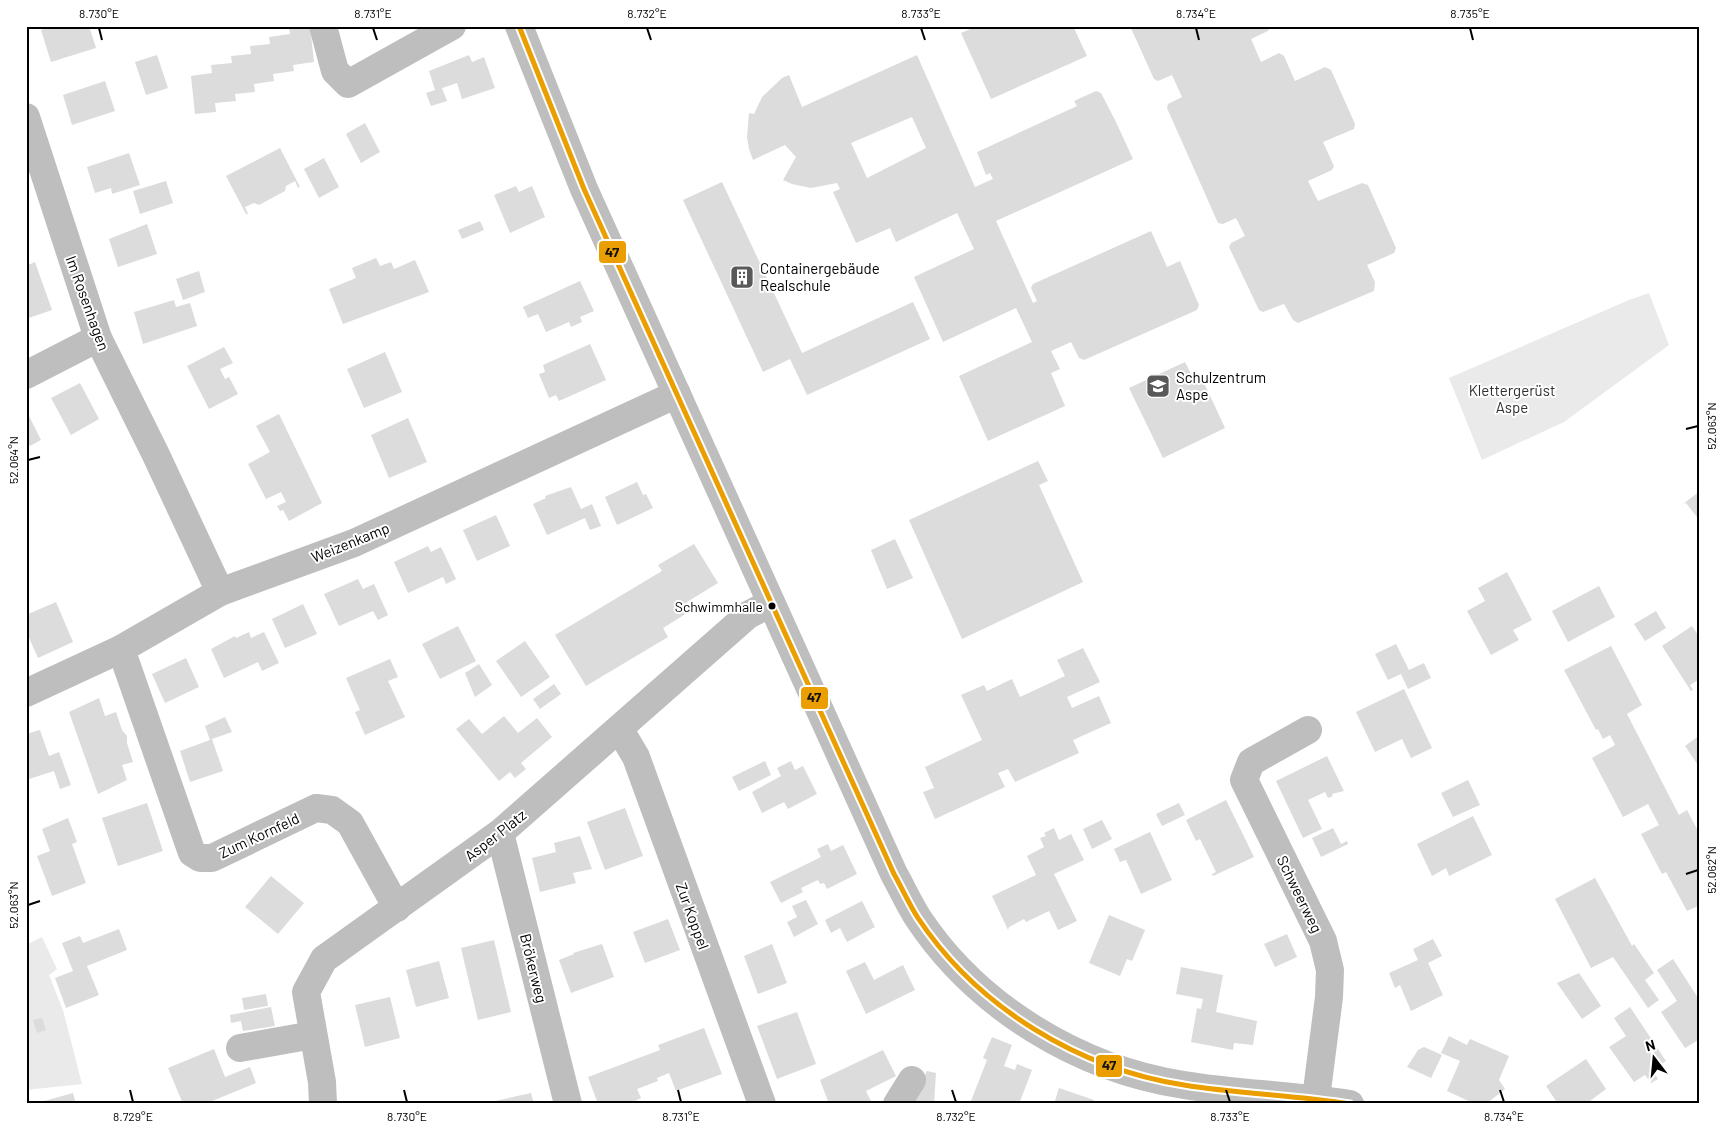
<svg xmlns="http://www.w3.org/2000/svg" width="1726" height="1130" viewBox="0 0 1726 1130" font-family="Barlow,sans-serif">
	<rect width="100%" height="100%" fill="#fff"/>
	<g fill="#eaeaea">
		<polygon points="1649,293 1669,345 1564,422 1482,460 1449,378 1629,300"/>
		<polygon points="42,937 57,969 49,975 63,1010 82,1084 26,1090 26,945"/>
	</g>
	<g fill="#dcdcdc" fill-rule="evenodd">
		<polygon points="52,26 89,26 96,48 51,62 41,30"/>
		<polygon points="310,26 314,62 293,65 294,71 273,74 274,81 254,84 255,92 235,94 236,101 215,103 216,112 195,114 191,76 212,73 211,65 232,63 231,56 251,54 250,46 270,44 269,37 290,34 289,27"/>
		<polygon points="977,26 1073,26 1087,56 991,99 961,33"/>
		<polygon points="1130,26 1270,26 1268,31 1251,39 1261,62 1279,53 1284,56 1295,81 1325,67 1331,70 1355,124 1354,129 1323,142 1334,166 1332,170 1308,181 1318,201 1362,183 1368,185 1396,248 1394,253 1367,265 1375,282 1374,291 1298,323 1293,320 1284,304 1263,312 1259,310 1229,247 1231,243 1245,236 1236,218 1223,224 1218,223 1167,108 1168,104 1182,97 1172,75 1158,81 1154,79"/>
		<polygon points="157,55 168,88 146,95 135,62"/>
		<polygon points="469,55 472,62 484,57 495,88 462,99 457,83 442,88 447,101 431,106 426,93 435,90 429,71"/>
		<path d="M917,55l58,132 18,-8 -3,-6 -4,2 -9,-23 100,-46 -3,-5 22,-10 5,2 15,29 17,37 -137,62 37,82 4,-2 -6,-13 2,-4 118,-53 16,36 13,-6 19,44 -2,5 -113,50 -5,-2 -8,-16 -20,9 9,18 -9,4 14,33 -77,35 -29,-65 73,-34 -16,-34 -73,34 -29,-65 60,-28 -17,-36 -61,29 -6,-14 -34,15 -23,-51 7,-3 -3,-6 -26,5 -19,-4 -9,-4 13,-23 -11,-12 -32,15 -4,-11 -2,-12 2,-24 5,1 8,-17 20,-19 7,-3 13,32zM912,117l14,31 -59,30 -16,-35z"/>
		<polygon points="105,81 115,111 72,125 63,95"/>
		<polygon points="365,123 380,152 361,163 346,134"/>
		<polygon points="280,148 300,187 298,188 295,181 286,186 285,191 259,205 254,203 245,207 248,214 246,214 226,176"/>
		<polygon points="129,153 140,185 112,194 111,188 95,193 87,167"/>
		<polygon points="324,158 339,187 319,198 304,169"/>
		<polygon points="166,181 173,203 140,214 133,191"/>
		<polygon points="722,182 802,353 913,302 930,339 807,395 790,359 763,372 683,200"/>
		<polygon points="516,186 519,192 532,186 545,217 510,233 494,195"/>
		<polygon points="480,221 484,230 462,239 458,230"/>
		<polygon points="147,224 157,254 118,267 109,239"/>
		<polygon points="376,258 380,266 391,262 394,269 415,260 429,292 343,324 329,289 356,278 352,268"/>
		<polygon points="35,262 52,310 26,319 26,266"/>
		<polygon points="199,271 205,292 183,300 176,279"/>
		<polygon points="580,281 594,311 580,317 582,322 571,327 569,322 546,332 538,314 528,318 523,307"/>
		<polygon points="174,300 176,307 190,303 197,326 143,344 134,312"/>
		<polygon points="590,344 606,380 559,401 556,395 549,398 539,374 545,372 543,365"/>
		<polygon points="224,347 233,363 220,369 225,379 229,377 238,394 209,409 187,366"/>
		<polygon points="385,352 402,392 364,408 347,369"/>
		<polygon points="1185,362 1193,378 1200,374 1225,428 1163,458 1129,388"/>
		<polygon points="80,383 99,419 71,435 51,398"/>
		<polygon points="26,410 41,440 30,446 26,440"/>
		<polygon points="279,414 322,503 289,521 283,510 280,511 277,506 286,502 281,492 266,499 248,464 270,452 256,426"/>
		<polygon points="408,418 427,462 389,478 371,435"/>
		<polygon points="1038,461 1048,481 1039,485 1083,582 962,639 909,520"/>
		<polygon points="637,482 643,495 646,494 653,508 617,525 605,497"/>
		<polygon points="571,487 581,509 592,504 601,526 590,530 585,518 547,535 533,504 546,498 545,496"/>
		<polygon points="1700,491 1700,521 1686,503 1683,504"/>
		<polygon points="496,515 510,546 477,561 463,530"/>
		<polygon points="895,539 913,578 887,589 871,550"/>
		<polygon points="694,544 718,583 687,602 692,610 663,628 668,637 586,686 555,635 662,571 658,565"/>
		<polygon points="428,546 431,552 441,547 456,579 446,584 443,577 408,593 394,562"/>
		<polygon points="1507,572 1532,620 1513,630 1519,640 1491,655 1467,611 1485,601 1478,588"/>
		<polygon points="358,579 363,589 374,584 388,615 378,620 373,611 339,626 324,594"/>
		<polygon points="1599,586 1615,617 1568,642 1552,611"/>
		<polygon points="56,602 73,642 38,658 26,631 26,615"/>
		<polygon points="303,604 317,634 285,648 272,619"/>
		<polygon points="1656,611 1666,628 1645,641 1634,624"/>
		<polygon points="458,626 476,661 440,679 422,644"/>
		<polygon points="1692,626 1700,638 1700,679 1690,685 1693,690 1691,691 1662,646"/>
		<polygon points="249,632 251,638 264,632 279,663 262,671 258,662 224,678 211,649 235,636 236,638"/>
		<polygon points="525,641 550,677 521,697 496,661"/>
		<polygon points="1396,644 1409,670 1424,663 1431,678 1408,689 1401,674 1388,680 1375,654"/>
		<polygon points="1611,646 1642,705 1627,714 1679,815 1687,810 1700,835 1700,905 1687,911 1666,872 1662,874 1641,834 1659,825 1648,804 1623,817 1592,758 1615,745 1610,735 1603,739 1598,729 1596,730 1564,670"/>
		<polygon points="1083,648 1100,682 1067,697 1072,708 1099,696 1111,723 1073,740 1079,753 1015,782 1008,769 998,773 1005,787 935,819 923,792 934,788 925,767 982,740 961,695 984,685 987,691 1012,679 1020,697 1065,676 1057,660"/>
		<polygon points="186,658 199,687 165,703 152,674"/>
		<polygon points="390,659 398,677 388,681 405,717 365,735 355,712 360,710 346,678"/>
		<polygon points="479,664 492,685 475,697 465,673"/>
		<polygon points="554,684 561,694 540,709 533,699"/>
		<polygon points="1404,689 1432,748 1411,758 1402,739 1375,752 1356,712"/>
		<polygon points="99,698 105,716 116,712 122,730 127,736 127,743 133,762 122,765 127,780 98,794 69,712"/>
		<polygon points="504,716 518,733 537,718 552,737 521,763 526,769 515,778 510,772 499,781 456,729 469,719 482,734"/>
		<polygon points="225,717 232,732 212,739 223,771 190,782 180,751 210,740 205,726"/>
		<polygon points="40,730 49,756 59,752 71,785 60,789 54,771 26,780 26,734"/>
		<polygon points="1700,735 1700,768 1685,746"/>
		<polygon points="1327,756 1344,791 1332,794 1333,796 1328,798 1325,792 1308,800 1322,829 1303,838 1276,781"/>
		<polygon points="765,761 771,775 739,791 732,777"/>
		<polygon points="791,761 795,770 803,766 817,794 788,809 784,802 762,813 752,792 781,776 777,768"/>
		<polygon points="1468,780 1480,805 1453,817 1441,793"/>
		<polygon points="1226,800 1254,857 1213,876 1212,874 1216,872 1200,839 1196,841 1186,820"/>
		<polygon points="147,803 163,851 118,866 102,818"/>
		<polygon points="1179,803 1185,815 1162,826 1156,814"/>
		<polygon points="625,808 643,856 605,870 587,822"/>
		<polygon points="1473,816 1492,855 1449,876 1446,868 1432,876 1417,844"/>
		<polygon points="68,818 77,842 72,844 86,883 52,896 37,856 50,851 42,829"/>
		<polygon points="1102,820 1112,839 1092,849 1083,829"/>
		<polygon points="1054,828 1059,840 1071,834 1084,860 1054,874 1077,921 1058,930 1049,911 1026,922 1024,919 1009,927 1008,930 992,896 1036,875 1027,856 1044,847 1040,838 1046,836 1044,833"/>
		<polygon points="1333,828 1341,844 1347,841 1348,844 1321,857 1312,838"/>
		<polygon points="1150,832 1172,880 1141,894 1126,860 1120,862 1114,849"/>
		<polygon points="580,836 592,869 573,873 576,883 540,892 532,858 556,852 554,843"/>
		<polygon points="828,844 831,851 843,845 857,874 827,889 824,883 820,884 818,880 801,888 803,892 781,903 770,882 821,857 817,849"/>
		<polygon points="271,876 304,903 278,934 245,907"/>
		<polygon points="1595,878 1632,946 1634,944 1654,973 1645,980 1659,1000 1648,1008 1613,957 1591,968 1555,899"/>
		<polygon points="806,900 818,924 794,937 787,922 797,917 792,906"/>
		<polygon points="862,901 875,927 847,942 840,928 831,933 825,920"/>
		<polygon points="1109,915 1145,930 1132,961 1127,959 1120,976 1089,963"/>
		<polygon points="668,919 680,950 645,963 633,932"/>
		<polygon points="119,929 127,950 87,966 99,995 66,1008 55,978 73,971 62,943 80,936 83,943"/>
		<polygon points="1287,934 1297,957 1275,967 1264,944"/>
		<polygon points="1433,939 1442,956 1428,963 1443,995 1411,1011 1400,985 1395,988 1389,973 1418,960 1413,949"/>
		<polygon points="494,940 511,1012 478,1020 461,948"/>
		<polygon points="602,944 614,977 571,993 559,960 574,954 573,953"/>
		<polygon points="772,944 787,983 758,994 744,956"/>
		<polygon points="1673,959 1700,1001 1700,1039 1685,1048 1661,1012 1677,1001 1657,970"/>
		<polygon points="439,961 449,998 416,1007 406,970"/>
		<polygon points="865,962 874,980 903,965 915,990 866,1014 846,971"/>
		<polygon points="1181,967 1223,975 1216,1012 1257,1021 1253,1045 1234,1043 1233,1050 1191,1042 1197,1008 1201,1009 1203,999 1176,994"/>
		<polygon points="1579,973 1601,1006 1582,1019 1557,983"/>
		<polygon points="266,994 268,1006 244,1010 242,998"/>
		<polygon points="390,997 400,1038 365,1047 355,1005"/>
		<polygon points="271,1007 275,1026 243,1031 241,1021 231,1023 230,1015"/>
		<polygon points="1630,1007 1666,1061 1652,1070 1658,1079 1651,1083 1645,1075 1634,1082 1609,1047 1626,1036 1614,1018"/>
		<polygon points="797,1012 816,1064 777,1079 757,1026"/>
		<polygon points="42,1018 46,1030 37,1033 33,1020"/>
		<polygon points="704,1028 722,1074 676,1091 669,1073 657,1078 658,1081 637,1089 641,1098 629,1104 598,1104 588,1077 660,1050 658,1045"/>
		<polygon points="1449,1036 1467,1045 1470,1039 1509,1056 1499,1080 1505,1089 1486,1104 1475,1104 1447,1091 1460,1061 1441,1053"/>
		<polygon points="992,1037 1012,1045 1004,1066 1015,1070 1017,1064 1032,1070 1019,1104 978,1104 971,1101 987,1060 983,1058"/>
		<polygon points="1424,1047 1442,1055 1431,1078 1407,1067 1418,1050"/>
		<polygon points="214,1049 225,1077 250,1067 256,1083 205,1104 183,1104 168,1068"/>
		<polygon points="883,1050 896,1076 866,1091 871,1101 866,1104 847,1104 846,1101 829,1104 820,1080"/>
		<polygon points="1586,1059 1606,1089 1586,1104 1558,1104 1546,1086"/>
		<polygon points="927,1071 936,1073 934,1104 909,1104"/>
		<polygon points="1059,1088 1094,1100 1092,1104 1054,1104"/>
		<polygon points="73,1093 76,1104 45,1104 44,1101"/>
		<polygon points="531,1093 534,1104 496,1104 495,1101"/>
	</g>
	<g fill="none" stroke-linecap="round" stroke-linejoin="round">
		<g stroke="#bebebe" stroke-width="28">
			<polyline points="323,26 335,71 348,84 452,26"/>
			<path d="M519,26l65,163 310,685c8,14 15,30 24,44 59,89 161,151 266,167 55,9 111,10 166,19"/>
			<polyline points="26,117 98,338 156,455 220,592"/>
			<polyline points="26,375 98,338"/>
			<polyline points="121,649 192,853 200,858 212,858 316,808 332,810 350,823 397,908"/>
			<polyline points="26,693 121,649 220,592 354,543 677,394"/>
			<polyline points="620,730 636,757 762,1104"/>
			<polyline points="1308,730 1251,762 1244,780 1323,941 1330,970 1329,997 1316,1098"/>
			<polyline points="500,833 568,1104"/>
			<polyline points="240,1048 313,1035"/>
			<polyline points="323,1104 322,1082 306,992 324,959 500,833 748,615 771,603"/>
			<polyline points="897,1104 912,1080"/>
		</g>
		<g stroke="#fff" stroke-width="9">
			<path id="bus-1" d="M519,26l65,163 310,685c8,14 15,30 24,44 59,89 161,151 266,167 55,9 111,10 166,19"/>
		</g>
		<use href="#bus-1" stroke="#eb9e00" stroke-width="5"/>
	</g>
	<path fill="none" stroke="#000" stroke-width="2" d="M99,28l3,12M373,28l4,12M647,28l4,12M921,28l4,12M1196,28l3,12M1470,28l3,12M1686,429l12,-3M28,460l12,-3M1686,874l12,-4M28,905l12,-4M130,1090l3,12M404,1090l3,12M678,1090l3,12M952,1090l4,12M1226,1090l4,12M1500,1090l4,12"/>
	<defs>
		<g id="building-square" transform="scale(1.25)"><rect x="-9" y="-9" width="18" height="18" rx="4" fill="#595959" stroke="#fff"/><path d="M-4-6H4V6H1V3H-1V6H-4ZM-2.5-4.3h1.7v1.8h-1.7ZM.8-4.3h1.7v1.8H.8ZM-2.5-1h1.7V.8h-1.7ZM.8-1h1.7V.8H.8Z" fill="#fff"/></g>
		<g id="school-square" transform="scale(1.25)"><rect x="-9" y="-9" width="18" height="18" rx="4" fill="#595959" stroke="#fff"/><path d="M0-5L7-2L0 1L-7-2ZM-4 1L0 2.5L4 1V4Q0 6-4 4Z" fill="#fff"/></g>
	</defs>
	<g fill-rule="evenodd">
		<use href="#building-square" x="742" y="277"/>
		<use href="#school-square" x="1158" y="386"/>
	</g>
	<circle fill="#000" stroke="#fff" stroke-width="2" cx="772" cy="606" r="4.5"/>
	<g text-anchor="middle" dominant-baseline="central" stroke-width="4" stroke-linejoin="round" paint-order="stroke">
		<g font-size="14" fill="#000" stroke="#fff" text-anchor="end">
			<text x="763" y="606">Schwimmhalle</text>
		</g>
		<g font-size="15" fill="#000" stroke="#fff" text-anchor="start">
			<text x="760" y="268">Containergebäude<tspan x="760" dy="17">Realschule</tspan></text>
			<text x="1176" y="377">Schulzentrum<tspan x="1176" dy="17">Aspe</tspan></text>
		</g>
		<g font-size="15" fill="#000" stroke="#fff">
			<text transform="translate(88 303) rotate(70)">Im Rosenhagen</text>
			<text transform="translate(350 542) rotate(-22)">Weizenkamp</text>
			<text transform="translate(259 835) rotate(-25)">Zum Kornfeld</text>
			<text transform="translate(495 835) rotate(-38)">Asper Platz</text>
			<text transform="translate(1300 894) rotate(64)">Schweerweg</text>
			<text transform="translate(693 916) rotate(70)">Zur Koppel</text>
			<text transform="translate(534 968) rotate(76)">Brökerweg</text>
		</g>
		<g font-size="15" fill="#2f2f2f" stroke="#fff">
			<text x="1512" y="390">Klettergerüst<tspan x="1512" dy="17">Aspe</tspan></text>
		</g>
	</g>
	<g stroke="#fff" stroke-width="2">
		<rect x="598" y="240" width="29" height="24" rx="5" fill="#eb9e00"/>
		<rect x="800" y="686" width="29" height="24" rx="5" fill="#eb9e00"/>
		<rect x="1095" y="1054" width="28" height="24" rx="5" fill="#eb9e00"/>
	</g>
	<g font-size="14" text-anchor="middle" font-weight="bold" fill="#111">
		<text x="612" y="257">47</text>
		<text x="814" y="702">47</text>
		<text x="1109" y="1070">47</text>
	</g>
	<rect width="1726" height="1130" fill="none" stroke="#ffffff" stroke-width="55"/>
	<g transform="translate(1654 1058) rotate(344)" stroke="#ffffff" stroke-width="4" paint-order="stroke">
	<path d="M0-4L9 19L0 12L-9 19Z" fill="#000000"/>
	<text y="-8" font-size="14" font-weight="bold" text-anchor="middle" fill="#000000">N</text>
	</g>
	<rect x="28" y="28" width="1670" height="1074" fill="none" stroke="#000" stroke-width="2"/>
	<g font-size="12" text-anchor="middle" fill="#000">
		<text x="99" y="18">8.730°E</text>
		<text x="373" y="18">8.731°E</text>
		<text x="647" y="18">8.732°E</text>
		<text x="921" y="18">8.733°E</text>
		<text x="1196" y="18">8.734°E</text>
		<text x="1470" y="18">8.735°E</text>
		<text transform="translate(1712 426) rotate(-90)" y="4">52.063°N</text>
		<text transform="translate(14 460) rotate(-90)" y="4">52.064°N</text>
		<text transform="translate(1712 870) rotate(-90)" y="4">52.062°N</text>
		<text transform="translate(14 905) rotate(-90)" y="4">52.063°N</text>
		<text x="133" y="1121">8.729°E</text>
		<text x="407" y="1121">8.730°E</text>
		<text x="681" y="1121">8.731°E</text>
		<text x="956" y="1121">8.732°E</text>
		<text x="1230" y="1121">8.733°E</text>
		<text x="1504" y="1121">8.734°E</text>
	</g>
</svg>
